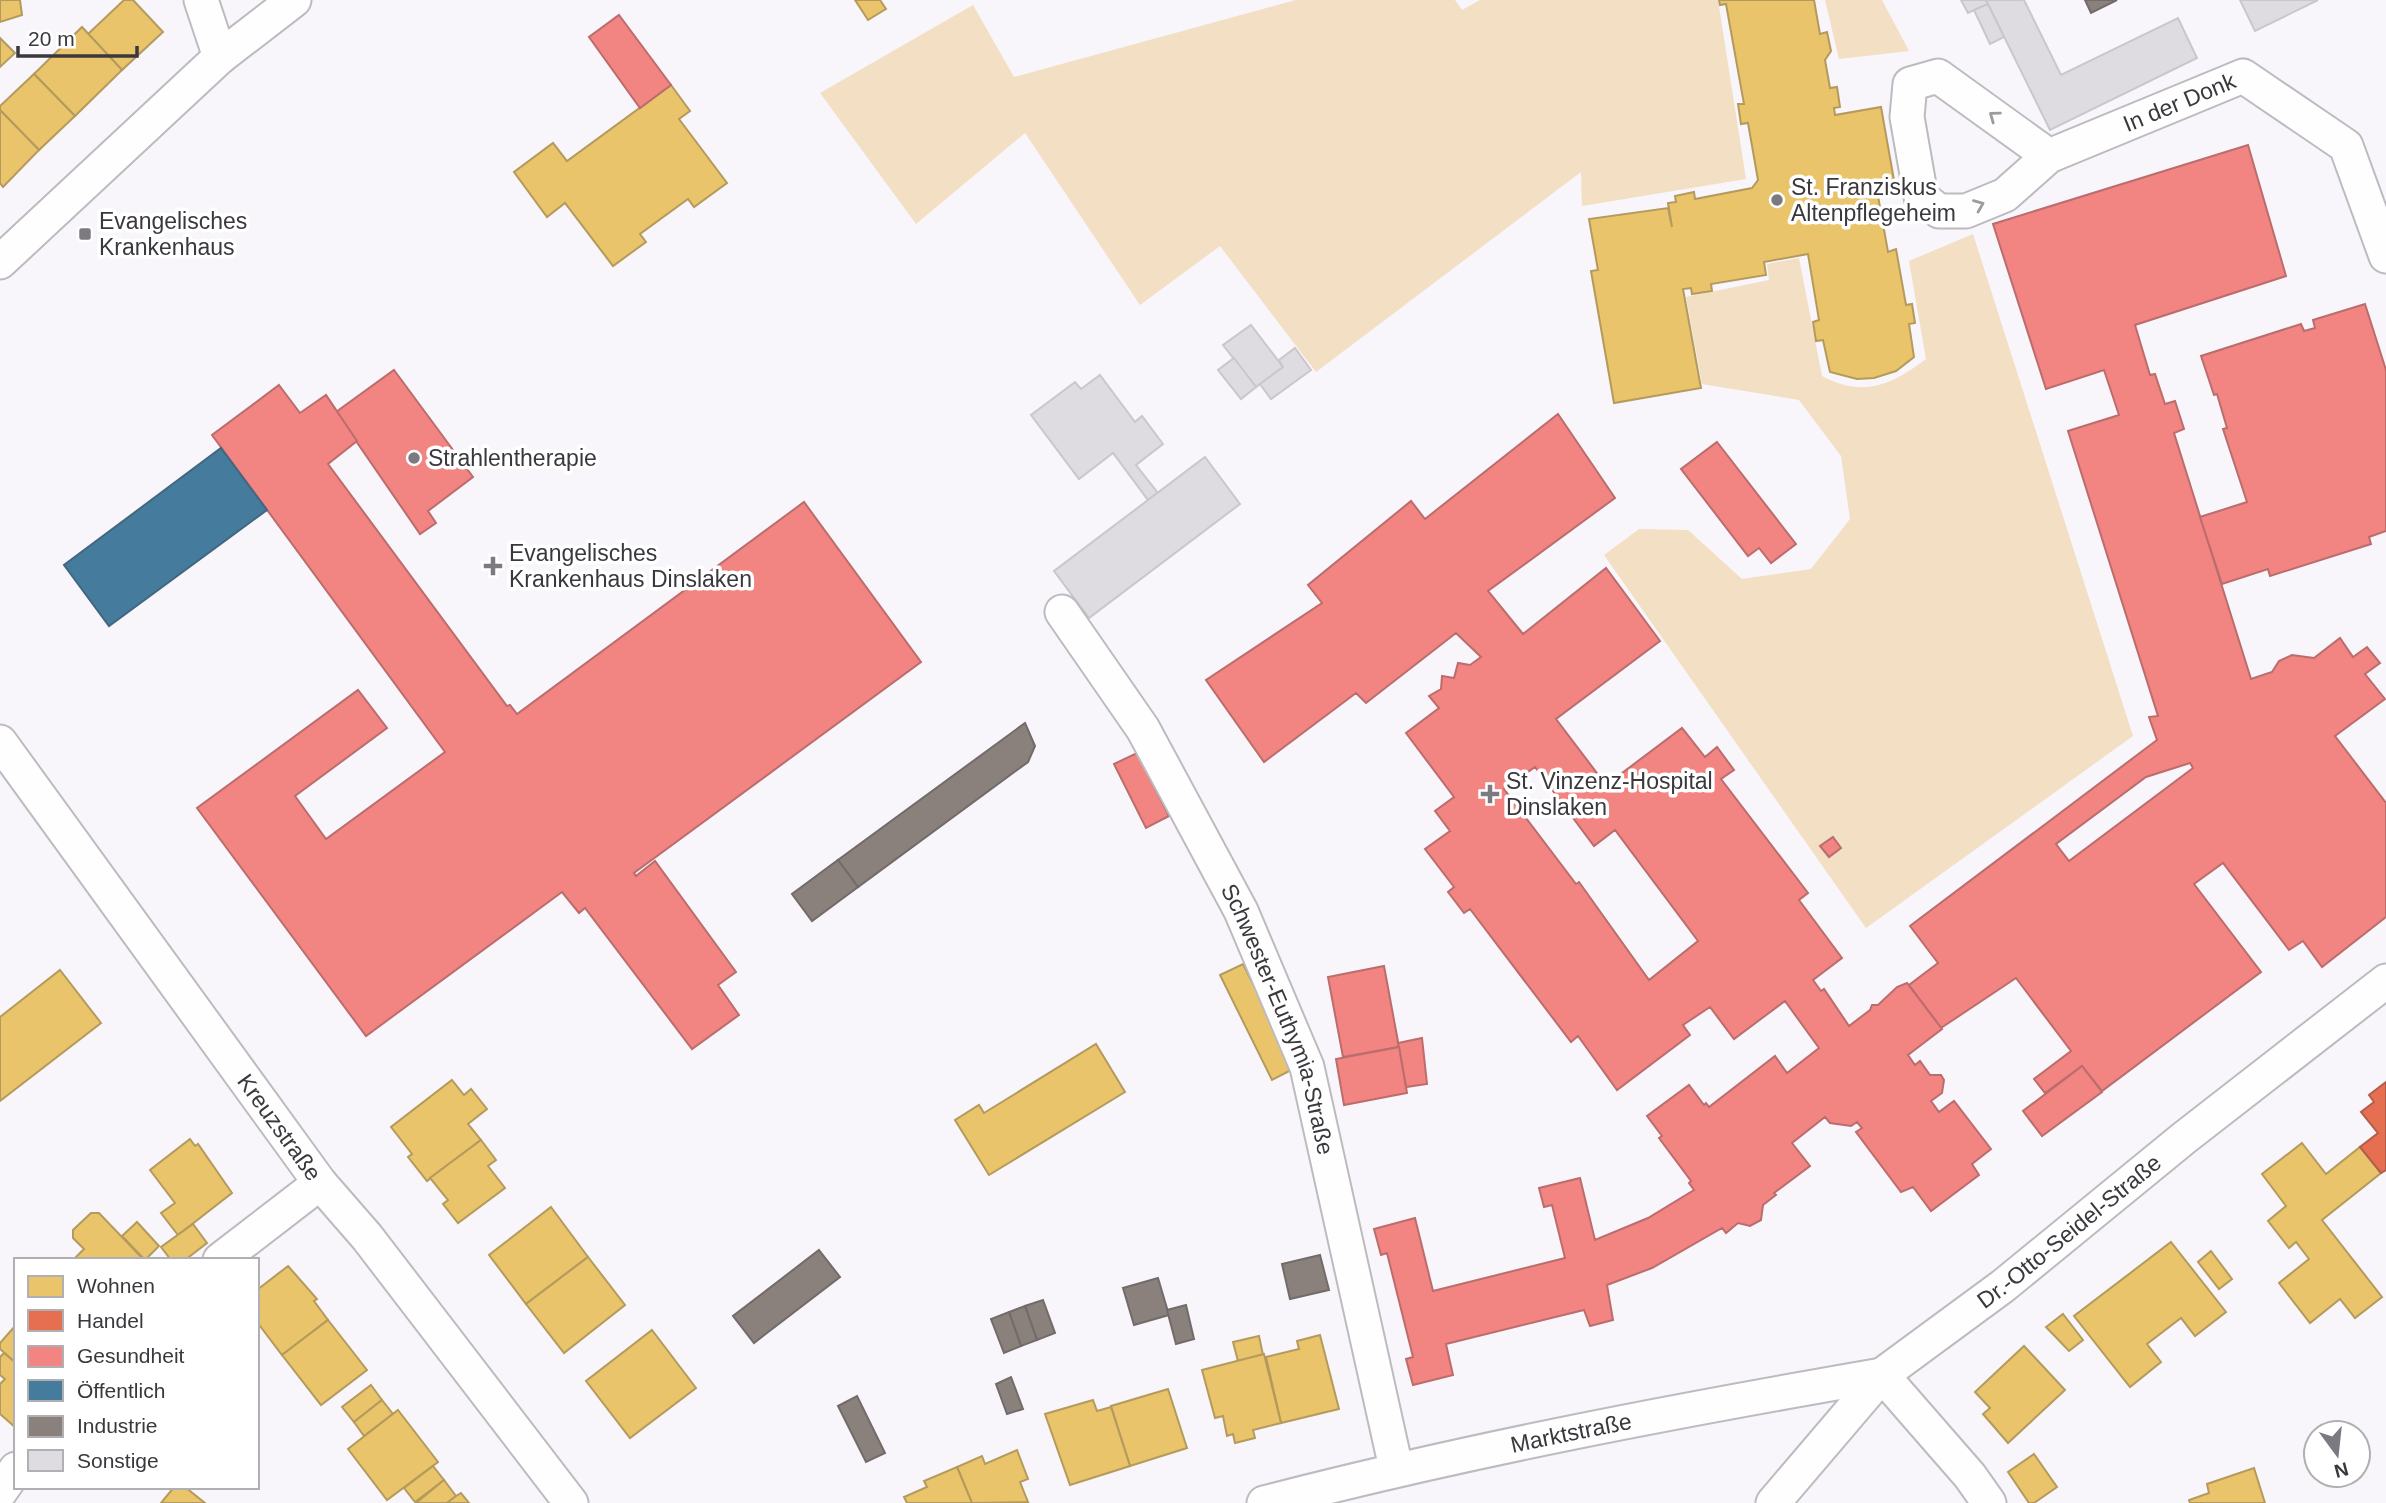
<svg xmlns="http://www.w3.org/2000/svg" width="2386" height="1503" viewBox="0 0 2386 1503" font-family="Helvetica,sans-serif">
	<rect width="100%" height="100%" fill="#f8f5fb"/>
	<g fill="#f2dfc4">
		<polygon points="1296,0 1455,0 1462,10 1480,0 1718,0 1746,179 1582,206 1581,172 1316,372 1220,246 1140,305 1025,133 916,224 820,93 973,5 1014,77"/>
		<polygon points="1825,0 1882,0 1909,51 1839,59"/>
		<path d="M1973,234l160,502 -267,192 -262,-373 35,-26 49,1 54,49 69,-10 39,-50 -9,-63 -42,-56 -97,-16 -16,-87 83,-17 -2,-16 32,-6 23,118c41,22 70,9 104,-17l-17,-98z"/>
	</g>
	<g fill="#e9c46a" stroke="#b49a5c" stroke-width="2">
		<polygon points="0,0 20,0 22,15 0,22"/>
		<polygon points="124,0 133,0 163,32 122,70 88,34"/>
		<polygon points="855,0 880,0 886,9 868,20"/>
		<polygon points="1719,0 1814,0 1820,34 1827,32 1831,51 1825,60 1830,88 1837,87 1840,107 1834,108 1835,115 1881,107 1894,180 1882,181 1887,195 1878,196 1888,252 1896,249 1906,305 1912,304 1915,323 1909,324 1914,357 1896,371 1874,378 1857,379 1830,372 1823,340 1816,341 1813,322 1819,320 1808,254 1764,262 1766,275 1711,284 1712,291 1692,294 1691,288 1683,289 1701,388 1614,403 1591,271 1598,270 1589,219 1668,208 1672,227 1668,203 1676,202 1675,196 1694,192 1695,199 1752,188 1758,180 1748,123 1741,124 1738,104 1744,104 1726,4 1720,5"/>
		<polygon points="82,27 122,70 75,116 34,74"/>
		<polygon points="0,38 15,53 0,67"/>
		<polygon points="34,74 75,116 39,150 0,110 0,106"/>
		<polygon points="671,85 690,111 679,119 727,183 694,207 688,199 640,234 646,242 613,266 565,203 547,217 514,172 553,143 567,161"/>
		<polygon points="0,110 39,150 3,187 0,183"/>
		<polygon points="1243,964 1295,1068 1272,1080 1220,975"/>
		<polygon points="60,970 101,1023 0,1101 0,1017"/>
		<polygon points="1096,1044 1125,1092 989,1175 955,1120 979,1105 984,1113"/>
		<polygon points="452,1080 464,1095 471,1089 487,1109 468,1124 481,1140 427,1181 408,1157 412,1154 391,1127"/>
		<polygon points="190,1139 195,1146 198,1144 232,1193 178,1235 161,1213 175,1203 150,1170"/>
		<polygon points="481,1140 496,1160 488,1166 505,1188 458,1223 443,1204 448,1200 430,1178"/>
		<polygon points="2302,1143 2326,1174 2360,1147 2381,1173 2322,1220 2382,1297 2355,1318 2340,1299 2310,1323 2279,1283 2309,1259 2296,1242 2289,1248 2268,1221 2286,1206 2262,1174"/>
		<polygon points="551,1207 588,1257 526,1304 489,1255"/>
		<polygon points="91,1213 99,1213 144,1260 73,1260 84,1249 73,1238 73,1230"/>
		<polygon points="137,1222 159,1246 145,1260 122,1236"/>
		<polygon points="193,1224 207,1243 185,1260 171,1260 161,1247"/>
		<polygon points="2171,1242 2226,1312 2195,1336 2181,1318 2147,1344 2161,1362 2130,1387 2074,1316"/>
		<polygon points="2211,1251 2232,1279 2219,1289 2198,1262"/>
		<polygon points="588,1257 625,1305 564,1353 526,1304"/>
		<polygon points="288,1266 317,1299 314,1301 328,1320 282,1355 257,1322 257,1290"/>
		<polygon points="2063,1314 2083,1340 2069,1351 2046,1327"/>
		<polygon points="328,1320 367,1370 321,1405 282,1355"/>
		<polygon points="16,1325 16,1363 0,1349 0,1343"/>
		<polygon points="652,1330 696,1388 630,1438 586,1381"/>
		<polygon points="1320,1335 1339,1409 1281,1423 1266,1357 1299,1349 1297,1341"/>
		<polygon points="1259,1336 1263,1355 1238,1361 1233,1342"/>
		<polygon points="2024,1346 2065,1390 2008,1443 1983,1414 1990,1408 1975,1392"/>
		<polygon points="4,1353 16,1363 16,1428 0,1414 0,1384 5,1379 0,1375 0,1357"/>
		<polygon points="1264,1354 1281,1423 1253,1430 1255,1438 1235,1443 1233,1434 1227,1436 1223,1416 1215,1418 1202,1370"/>
		<polygon points="371,1385 382,1400 354,1422 342,1407"/>
		<polygon points="1168,1389 1187,1448 1130,1466 1111,1406"/>
		<polygon points="382,1400 393,1414 364,1436 354,1422"/>
		<polygon points="1093,1400 1097,1411 1111,1407 1130,1466 1070,1485 1045,1414"/>
		<polygon points="398,1410 438,1462 387,1500 348,1449"/>
		<polygon points="1017,1450 1028,1479 1020,1482 1028,1502 972,1503 957,1467 982,1456 985,1464"/>
		<polygon points="2034,1454 2057,1487 2034,1503 2029,1503 2008,1472"/>
		<polygon points="433,1466 444,1480 415,1502 404,1488"/>
		<polygon points="957,1467 972,1503 907,1503 904,1497 927,1487 924,1481"/>
		<polygon points="2254,1468 2265,1503 2190,1503 2189,1500 2209,1493 2207,1484"/>
		<polygon points="444,1480 456,1496 447,1503 416,1503"/>
		<polygon points="174,1487 185,1487 205,1503 161,1503"/>
		<polygon points="461,1493 469,1503 447,1503 456,1496"/>
	</g>
	<polygon fill="#e76f51" stroke="#b35e4b" stroke-width="2" points="2386,1082 2386,1170 2381,1173 2360,1147 2378,1133 2361,1112 2374,1102 2369,1095"/>
	<g fill="#f28482" stroke="#bb6d6d" stroke-width="2" fill-rule="evenodd">
		<polygon points="619,15 671,85 640,108 589,37"/>
		<path d="M2248,145l38,131 -151,49 15,50 5,-1 10,30 10,-3 9,28 -10,4 77,246 21,-7 7,-11 13,-6 22,3 26,-20 13,19 14,-10 13,16 -15,11 20,25 -50,37 51,67v114l-64,50 -19,-26 -14,9 -66,-87 -29,21 67,88 -159,119 -20,-25 -37,27 -11,-14 37,-28 -55,-73 -75,50 -32,-43 29,-22 -28,-37 247,-186 -8,-23 9,-1 -90,-285 51,-16 -15,-45 -58,19 -53,-165zM2190,763l3,5 -124,93 -13,-17 90,-67z"/>
		<polygon points="2365,304 2386,370 2386,531 2369,537 2371,544 2270,576 2268,569 2222,584 2200,517 2247,502 2223,429 2227,428 2217,394 2214,395 2201,356 2301,324 2304,331 2315,328 2313,320"/>
		<polygon points="394,370 473,477 428,511 436,523 420,534 336,412"/>
		<polygon points="279,385 300,413 326,395 357,441 328,464 507,706 510,705 517,714 804,502 921,662 634,873 636,876 655,861 736,972 718,985 739,1015 692,1049 585,908 579,913 562,892 366,1036 197,808 358,690 387,728 295,796 326,839 445,752 212,435"/>
		<path d="M1558,414l57,84 -127,93 35,43 83,-66 54,73 -104,78 50,66 76,-57 23,29 12,-10 17,23 -13,9 87,114 -9,7 43,58 -29,22 8,11 3,-2 25,37 21,-16 2,-5h6l19,-18 10,-4 35,46 -34,26 7,10 5,-4 10,14h11l3,5 -2,13 -11,8 8,11 15,-11 37,48 -19,15 7,11 -48,36 -18,-24 -12,5 -45,-60 6,-4 -5,-6 -6,4 -21,-3 -5,-6 -33,26 18,23 -36,27 2,2 -13,10 -2,15 -11,6 -12,-3 -12,10 -4,-5 -70,40 -45,17 6,35 -23,6 -6,-16 -138,34 7,31 -40,10 -7,-26 7,-2 -26,-104 -6,2 -7,-26 41,-11 18,73 132,-33 -13,-53 -8,2 -5,-19 41,-10 15,62 53,-22 46,-28 -5,-7 2,-2 -32,-43 3,-2 -15,-20 42,-31 15,20 2,-2 3,4 66,-51 12,17 32,-25 -34,-47 -51,38 -24,-32 -27,18 7,10 -73,55 -39,-54 -7,6 -101,-133 -6,4 -16,-21 6,-5 -29,-38 25,-18 -15,-20 19,-14 -48,-64 33,-25 -10,-12 12,-7 1,-13 12,2 4,-15 12,2 11,-8 -25,-24 -90,70 -10,-10 -92,69 -58,-82 116,-77 -14,-18 103,-84 14,18zM1535,767l59,79 21,-16 83,111 -49,39 -70,-98 -3,2 -72,-95z"/>
		<polygon points="1717,442 1796,544 1771,563 1759,548 1748,556 1681,469"/>
		<polygon points="1137,753 1169,816 1146,828 1114,764"/>
		<polygon points="1833,837 1841,848 1829,857 1820,846"/>
		<polygon points="1384,966 1399,1047 1343,1057 1328,977"/>
		<polygon points="1422,1038 1427,1084 1406,1087 1398,1043"/>
		<polygon points="1399,1047 1407,1093 1344,1105 1336,1059"/>
		<polygon points="2082,1066 2102,1092 2042,1136 2023,1111"/>
	</g>
	<polygon fill="#457b9d" stroke="#426780" stroke-width="2" points="221,448 267,510 109,626 64,565"/>
	<g fill="#8a817c" stroke="#726b69" stroke-width="2">
		<polygon points="2085,0 2117,0 2091,13"/>
		<polygon points="1025,723 1035,746 1028,762 858,887 838,860"/>
		<polygon points="838,860 858,887 812,921 792,894"/>
		<polygon points="819,1250 840,1277 754,1343 733,1316"/>
		<polygon points="1320,1255 1329,1290 1290,1299 1282,1264"/>
		<polygon points="1158,1278 1169,1315 1134,1325 1123,1288"/>
		<polygon points="1043,1300 1055,1333 1037,1340 1025,1306"/>
		<polygon points="1186,1305 1194,1339 1176,1344 1167,1310"/>
		<polygon points="1025,1306 1037,1340 1021,1346 1009,1312"/>
		<polygon points="1009,1312 1021,1346 1004,1353 991,1319"/>
		<polygon points="1011,1377 1023,1409 1007,1414 996,1384"/>
		<polygon points="857,1396 885,1453 866,1462 838,1406"/>
	</g>
	<g fill="#dfdce1" stroke="#c9c7cc" stroke-width="2">
		<polygon points="1961,0 1986,0 1988,4 1968,13"/>
		<polygon points="1986,0 2024,0 2061,75 2178,18 2197,58 2050,130"/>
		<polygon points="2240,0 2318,0 2255,31"/>
		<polygon points="1988,4 2004,37 1990,44 1974,10"/>
		<polygon points="1251,325 1283,367 1256,387 1223,345"/>
		<polygon points="1295,348 1311,370 1271,399 1260,384 1283,367 1279,360"/>
		<polygon points="1234,358 1256,387 1241,399 1218,370"/>
		<polygon points="1100,375 1135,422 1142,416 1163,444 1136,465 1158,493 1148,500 1113,453 1079,479 1031,415 1075,382 1081,389"/>
		<polygon points="1205,457 1240,504 1089,618 1054,571"/>
	</g>
	<g fill="none" stroke-linecap="round" stroke-linejoin="round">
		<g stroke="#bdbbc0" stroke-width="37">
			<g id="minor">
				<polyline points="201,0 220,57"/>
				<path id="s1" d="M2049,156l-111,-80 -28,8 -3,33 14,80 18,14h27l39,-16 44,-39 194,-80 103,70 40,110"/>
				<polyline points="0,262 220,57 294,0"/>
				<path id="s2" d="M1062,612l81,117 98,182 66,156 89,401"/>
				<path id="s3" d="M0,742l320,441 47,54 204,266"/>
				<polyline points="220,1260 320,1183"/>
				<polyline points="0,1492 16,1469"/>
				<path id="s4" d="M1264,1503c204,-53 410,-92 618,-128l88,101 19,27"/>
				<path id="s5" d="M1773,1503l109,-128 121,-89 181,-148 202,-157"/>
			</g>
		</g>
		<use href="#minor" stroke="#fefefe" stroke-width="33"/>
	</g>
	<defs><path id="oneway-chevron" d="M-2-3.5L2.5 0L-2 3.5" fill="none" stroke-width="1.6" stroke-linecap="round" stroke-linejoin="round" transform="scale(1.75)"/></defs>
	<g stroke="#9c9b9e">
		<use href="#oneway-chevron" transform="translate(1994 116) rotate(-144)"/>
		<use href="#oneway-chevron" transform="translate(1979 205) rotate(-22)"/>
	</g>
	<g fill="#7c7a80" stroke="#fff" stroke-width="2.5">
		<circle cx="1777" cy="200" r="7"/>
		<rect x="78" y="227" width="14" height="14" rx="3.5"/>
		<circle cx="414" cy="458" r="7"/>
		<path d="M489.5 555.5h7v7h7v7h-7v7h-7v-7h-7v-7h7z"/>
		<path d="M1486.5 783.5h7v7h7v7h-7v7h-7v-7h-7v-7h7z"/>
	</g>
	<g text-anchor="middle" dominant-baseline="central" stroke-width="7" stroke-linejoin="round" paint-order="stroke">
		<g font-size="23" fill="#3a383d" stroke="#fff">
			<text stroke="none"><textPath href="#s1" startOffset="572">In der Donk</textPath></text>
			<text stroke="none"><textPath href="#s2" startOffset="464">Schwester-Euthymia-Straße</textPath></text>
			<text stroke="none"><textPath href="#s3" startOffset="476">Kreuzstraße</textPath></text>
			<text stroke="none"><textPath href="#s5" startOffset="404">Dr.-Otto-Seidel-Straße</textPath></text>
			<text stroke="none"><textPath href="#s4" startOffset="315">Marktstraße</textPath></text>
		</g>
		<g font-size="23" fill="#3a383d" stroke="#fff" text-anchor="start">
			<text x="1791" y="187">St. Franziskus<tspan x="1791" dy="26">Altenpflegeheim</tspan></text>
			<text x="99" y="221">Evangelisches<tspan x="99" dy="26">Krankenhaus</tspan></text>
			<text x="428" y="458">Strahlentherapie</text>
			<text x="509" y="553">Evangelisches<tspan x="509" dy="26">Krankenhaus Dinslaken</tspan></text>
			<text x="1506" y="781">St. Vinzenz-Hospital<tspan x="1506" dy="26">Dinslaken</tspan></text>
		</g>
	</g>
	<rect x="14" y="1258" width="245" height="231" fill="#ffffff" stroke="#b0afb1" stroke-width="2"/>
	<rect x="28" y="1276" width="35" height="21" fill="#e9c46a" stroke="#b0afb1" stroke-width="2"/>
	<text x="77" y="1293" font-size="21" fill="#3a383d">Wohnen</text>
	<rect x="28" y="1310" width="35" height="21" fill="#e76f51" stroke="#b0afb1" stroke-width="2"/>
	<text x="77" y="1328" font-size="21" fill="#3a383d">Handel</text>
	<rect x="28" y="1346" width="35" height="21" fill="#f28482" stroke="#b0afb1" stroke-width="2"/>
	<text x="77" y="1363" font-size="21" fill="#3a383d">Gesundheit</text>
	<rect x="28" y="1380" width="35" height="21" fill="#457b9d" stroke="#b0afb1" stroke-width="2"/>
	<text x="77" y="1398" font-size="21" fill="#3a383d">Öffentlich</text>
	<rect x="28" y="1416" width="35" height="21" fill="#8a817c" stroke="#b0afb1" stroke-width="2"/>
	<text x="77" y="1433" font-size="21" fill="#3a383d">Industrie</text>
	<rect x="28" y="1450" width="35" height="21" fill="#dfdce1" stroke="#b0afb1" stroke-width="2"/>
	<text x="77" y="1468" font-size="21" fill="#3a383d">Sonstige</text>
	<g transform="translate(2337 1454) rotate(165)"><circle r="33" fill="#ffffff" stroke="#b0afb1" stroke-width="2"/>
	<path d="M0-5L12 26L0 18L-12 26Z" fill="#7c7a80"/>
	<text y="-10" font-size="19" font-weight="bold" text-anchor="middle" fill="#3a383d">N</text>
	</g>
	<path d="M18 46v10h119v-10" fill="none" stroke="#3a383d" stroke-width="3.5"/>
	<text x="28" y="46" font-size="21" fill="#3a383d" stroke="#ffffff" stroke-width="5" paint-order="stroke">20 m</text>
</svg>
